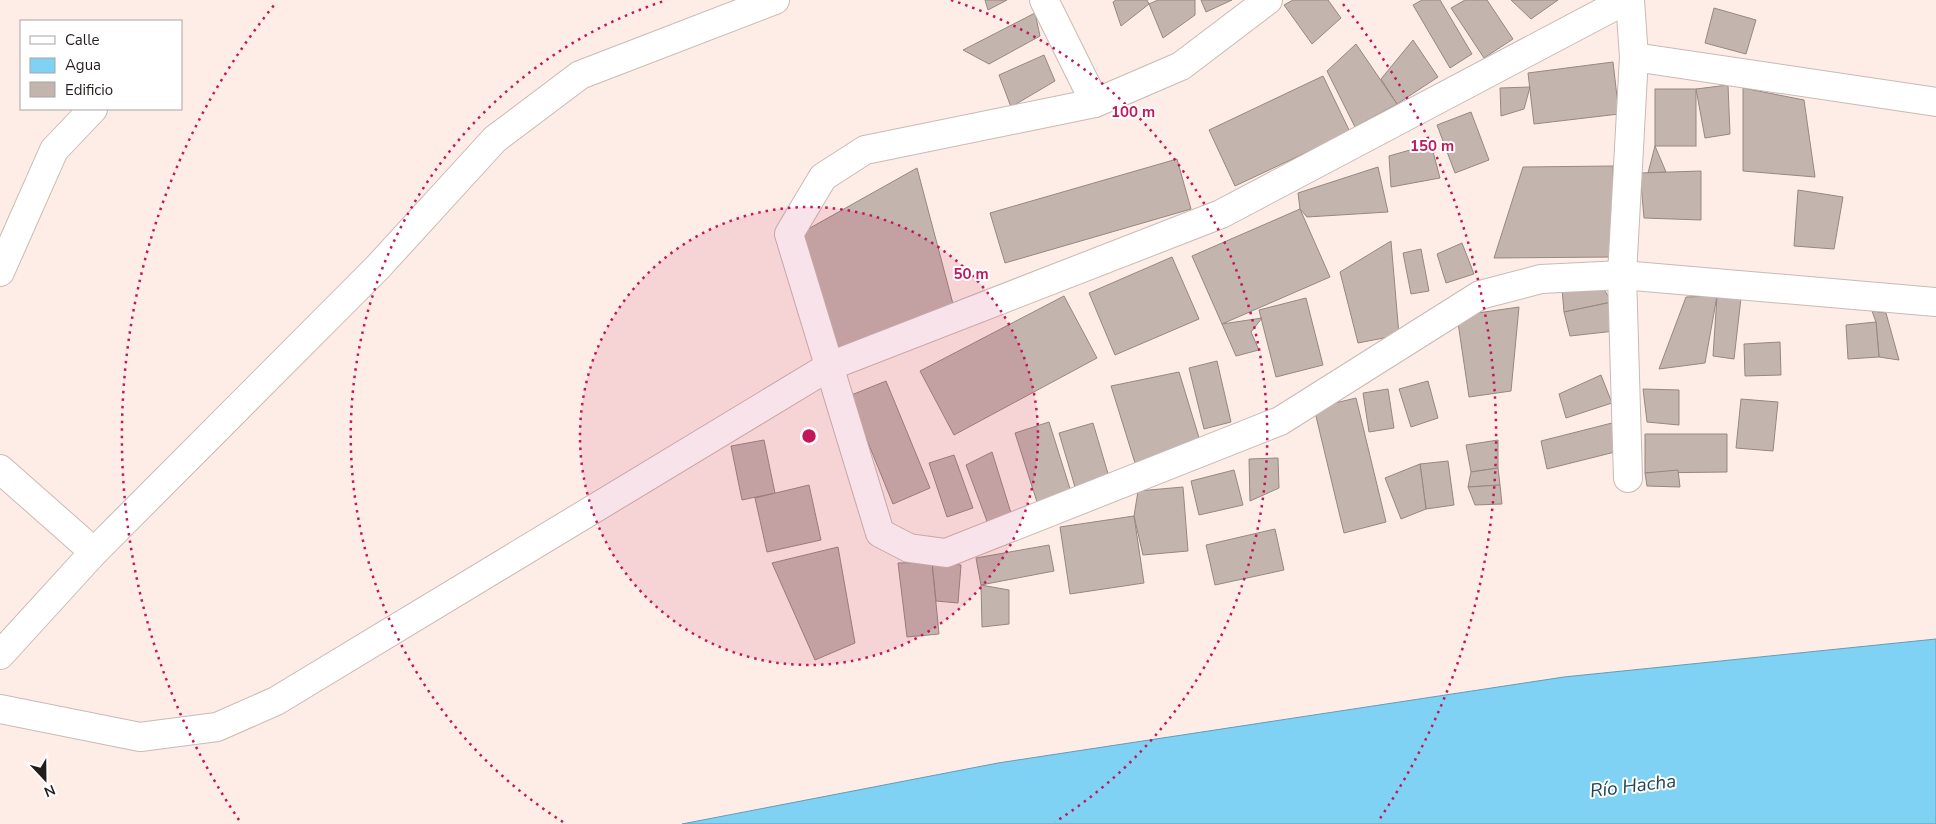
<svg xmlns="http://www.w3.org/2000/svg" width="1936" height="824" viewBox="0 0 1936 824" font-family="'Nunito Sans',sans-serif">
	<rect width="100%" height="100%" fill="#fdede6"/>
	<polygon fill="#7fd2f4" stroke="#639cb3" points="1936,639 1936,824 682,824 998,763 1564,677"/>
	<g fill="#c3b4ad" stroke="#968881">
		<polygon points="985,0 1007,0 988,10"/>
		<polygon points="1116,0 1147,0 1149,4 1121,26 1113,2"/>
		<polygon points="1158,0 1195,0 1195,15 1163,38 1149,4"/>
		<polygon points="1201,0 1232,0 1206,12"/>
		<polygon points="1293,0 1328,0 1341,18 1312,44 1284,5"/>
		<polygon points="1422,0 1440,0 1472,54 1450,68 1413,5"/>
		<polygon points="1465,0 1487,0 1513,39 1484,58 1451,8"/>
		<polygon points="1511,0 1558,0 1531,19"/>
		<polygon points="1714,8 1756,20 1746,54 1705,43"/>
		<polygon points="1035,13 1040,36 989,64 963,50"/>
		<polygon points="1413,40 1438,77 1397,104 1381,79"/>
		<polygon points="1356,44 1397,104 1355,127 1327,71"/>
		<polygon points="1044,55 1055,81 1011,107 999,75"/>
		<polygon points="1613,62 1619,114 1534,124 1528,73"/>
		<polygon points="1323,76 1350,132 1235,186 1209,130"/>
		<polygon points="1728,85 1730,134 1705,138 1696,89"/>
		<polygon points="1530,87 1524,109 1501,116 1500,88"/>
		<polygon points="1743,88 1804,100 1815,177 1743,171"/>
		<rect x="1655" y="89" width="41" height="57"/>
		<polygon points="1471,112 1489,160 1455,173 1437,125"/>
		<polygon points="1431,144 1440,178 1391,187 1389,156"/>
		<polygon points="1655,146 1666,172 1648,173"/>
		<polygon points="1177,159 1191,209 1005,263 990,213"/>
		<polygon points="1613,166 1613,257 1494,258 1523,167"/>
		<polygon points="1378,167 1388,212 1307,217 1300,209 1298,193"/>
		<polygon points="917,168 953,304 840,352 801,233"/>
		<polygon points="1701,171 1701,220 1644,218 1640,173"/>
		<polygon points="1798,190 1843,197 1834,249 1794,246"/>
		<polygon points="1300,209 1330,277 1222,324 1192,256"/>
		<polygon points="1391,241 1399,335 1358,343 1340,272"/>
		<polygon points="1462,243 1474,274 1446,283 1437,254"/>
		<polygon points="1421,249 1429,291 1411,294 1403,253"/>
		<polygon points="1172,257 1199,319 1115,355 1089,293"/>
		<polygon points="1601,285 1612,302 1564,312 1562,289"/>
		<polygon points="1064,296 1097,358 954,435 920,371"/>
		<polygon points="1717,296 1741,298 1734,359 1713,356"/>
		<polygon points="1717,296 1705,363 1659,369 1686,297"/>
		<polygon points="1306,298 1323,365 1276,377 1259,310"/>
		<polygon points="1612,302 1624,330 1570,336 1564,312"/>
		<polygon points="1519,307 1511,391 1469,397 1457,316"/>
		<polygon points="1872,311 1886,313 1899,360 1879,357 1876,322"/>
		<polygon points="1262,318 1251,332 1259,350 1236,356 1222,324"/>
		<polygon points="1876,322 1879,357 1848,359 1846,325"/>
		<polygon points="1780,342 1781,375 1745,376 1744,344"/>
		<polygon points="1217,361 1231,422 1204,429 1189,368"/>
		<polygon points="1179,372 1200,441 1135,463 1111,386"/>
		<polygon points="1601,375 1612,403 1566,418 1559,394"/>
		<polygon points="886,381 930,488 893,504 849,396"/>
		<polygon points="1428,381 1438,418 1411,427 1399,389"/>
		<polygon points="1388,389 1394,428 1369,432 1363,393"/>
		<polygon points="1643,389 1679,390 1679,425 1647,422"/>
		<polygon points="1356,398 1386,522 1344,533 1314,408"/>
		<polygon points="1741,399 1778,402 1773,451 1736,448"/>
		<polygon points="1049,422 1071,492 1037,502 1015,433"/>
		<polygon points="1093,423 1109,477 1075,487 1059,433"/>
		<polygon points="1612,423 1619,451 1547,469 1541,441"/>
		<polygon points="1645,434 1727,434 1727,472 1645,473"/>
		<polygon points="764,440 775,493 742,500 731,446"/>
		<polygon points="1498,440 1498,468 1471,472 1466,445"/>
		<polygon points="992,452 1011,513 988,524 966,465"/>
		<polygon points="954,455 973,508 947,517 929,463"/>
		<polygon points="1278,458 1279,488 1250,501 1249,459"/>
		<polygon points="1448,461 1454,505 1426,509 1420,464"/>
		<polygon points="1420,464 1426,509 1401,519 1385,478"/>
		<polygon points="1498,468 1500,485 1468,487 1471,472"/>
		<polygon points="1234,470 1243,505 1199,515 1191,481"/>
		<polygon points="1678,470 1680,487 1647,486 1645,473"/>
		<polygon points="809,485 821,540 767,552 755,498"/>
		<polygon points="1500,485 1502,504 1475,505 1468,487"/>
		<polygon points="1183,487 1188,551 1143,555 1134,516 1138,491"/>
		<polygon points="1134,516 1144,583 1070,594 1060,527"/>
		<polygon points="1275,529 1284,570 1215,585 1206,545"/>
		<polygon points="1049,545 1054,571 981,585 976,558"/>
		<polygon points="838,547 855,643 815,660 772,563"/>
		<polygon points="932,562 939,634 907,637 898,563"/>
		<polygon points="932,562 961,565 958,603 936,601"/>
		<polygon points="981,585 1009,590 1009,624 982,627"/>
	</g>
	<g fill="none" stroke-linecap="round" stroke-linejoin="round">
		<g stroke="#c9bab3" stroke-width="30">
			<g id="minor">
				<polyline points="1044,0 1095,103"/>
				<polyline points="1268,0 1181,66 1095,103 865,150 823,177 789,234 880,533 909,548 946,553 1280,421 1480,295 1541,279 1622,275 1936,302"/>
				<polyline points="1634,57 1936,102"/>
				<polyline points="0,272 54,150 93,109"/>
				<polyline points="0,469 94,552"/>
				<polyline points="1628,478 1622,275 1634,57 1630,0"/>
				<polyline points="0,655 94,552 378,267 495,139 580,75 775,0"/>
				<polyline points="0,709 140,737 217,727 276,701 830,366 1221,214 1626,0"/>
			</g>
		</g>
		<use href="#minor" stroke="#fff" stroke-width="28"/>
	</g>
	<circle cx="809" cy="436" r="229" fill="#c2185b" fill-opacity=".12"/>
	<g fill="none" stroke="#c2185b" stroke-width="2.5" stroke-dasharray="2.5 5">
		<circle cx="809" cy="436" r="229"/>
		<path d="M563 822A458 458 0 0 1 667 0M951 0A458 458 0 0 1 1055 822"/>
		<path d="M239 820A687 687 0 0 1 275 4M1343 4A687 687 0 0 1 1379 820"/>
	</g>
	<g text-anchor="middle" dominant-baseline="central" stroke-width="4" stroke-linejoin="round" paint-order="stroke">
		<g font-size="19" font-style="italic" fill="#204554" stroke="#fff">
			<text transform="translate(1633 786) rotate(-7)">Río Hacha</text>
		</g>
	</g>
	<circle cx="809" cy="436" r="8" fill="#c2185b" stroke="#fff" stroke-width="2.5"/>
	<g font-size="15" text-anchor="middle" font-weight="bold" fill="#c2185b" stroke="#fff" stroke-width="4" stroke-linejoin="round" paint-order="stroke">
		<text x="1133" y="117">100 m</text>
		<text x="1432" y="151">150 m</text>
		<text x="971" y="279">50 m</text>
	</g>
	<rect x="20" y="20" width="162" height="90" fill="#ffffff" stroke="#a7a5a4"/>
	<rect x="30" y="36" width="25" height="8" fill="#ffffff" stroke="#a7a5a4"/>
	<text x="65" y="45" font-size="15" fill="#231d1b">Calle</text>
	<rect x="30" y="58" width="25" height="15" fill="#7fd2f4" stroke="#a7a5a4"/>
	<text x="65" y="70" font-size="15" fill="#231d1b">Agua</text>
	<rect x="30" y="82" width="25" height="15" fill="#c3b4ad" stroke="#a7a5a4"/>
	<text x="65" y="95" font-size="15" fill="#231d1b">Edificio</text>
	<g transform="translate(45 779) rotate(158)" stroke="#ffffff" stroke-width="4" paint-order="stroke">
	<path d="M0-4L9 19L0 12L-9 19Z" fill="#231d1b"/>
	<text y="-8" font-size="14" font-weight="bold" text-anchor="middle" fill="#231d1b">N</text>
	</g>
</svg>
